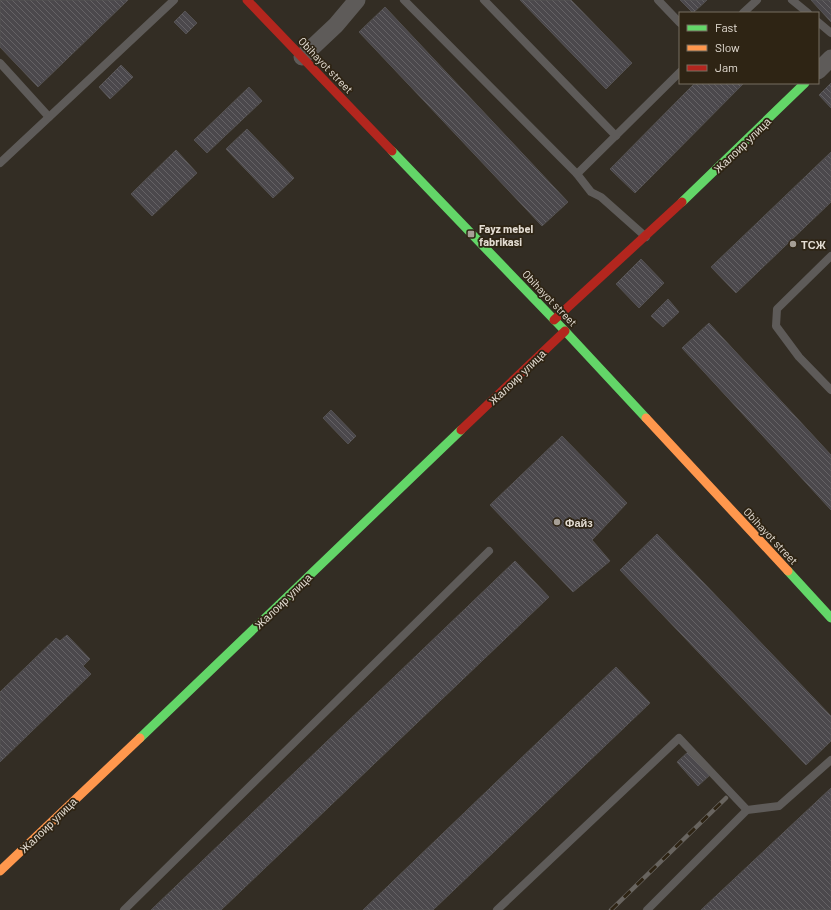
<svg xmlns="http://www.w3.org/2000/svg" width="831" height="910" viewBox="0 0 831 910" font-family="Barlow,sans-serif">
	<defs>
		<pattern id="building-back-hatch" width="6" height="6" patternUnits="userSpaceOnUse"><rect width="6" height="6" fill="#4b484c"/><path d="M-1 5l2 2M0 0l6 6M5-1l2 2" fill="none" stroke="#656265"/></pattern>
	</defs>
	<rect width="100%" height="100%" fill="#332d24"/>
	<g fill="url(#building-back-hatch)" stroke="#555252">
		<polygon points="0,0 128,0 38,87 0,47"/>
		<polygon points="520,0 571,0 632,63 606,89"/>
		<polygon points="680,0 707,0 693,13"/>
		<polygon points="811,0 831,0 831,22"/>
		<polygon points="385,7 568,202 542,226 359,32"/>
		<polygon points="185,11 197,23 186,34 174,22"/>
		<polygon points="121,65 133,77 110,99 99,87"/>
		<polygon points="695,83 744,83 635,193 610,169"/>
		<polygon points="831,83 831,108 819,95"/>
		<polygon points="249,87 262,101 207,153 194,140"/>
		<polygon points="247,129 294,178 273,198 226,149"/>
		<polygon points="176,150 197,173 152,216 131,194"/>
		<polygon points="831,152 831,202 736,293 711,267"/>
		<polygon points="641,259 664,283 639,308 616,284"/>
		<polygon points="668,299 679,312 663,327 651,316"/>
		<polygon points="709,323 831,455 831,510 682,348"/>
		<polygon points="331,410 356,436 348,444 323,418"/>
		<polygon points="562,436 627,503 592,540 610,561 573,592 490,505"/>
		<polygon points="657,534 831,716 831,741 806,765 620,570"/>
		<polygon points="515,561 549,597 221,910 151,910"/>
		<polygon points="67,635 90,659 83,666 91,674 0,762 0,692 56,638 60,641"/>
		<polygon points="616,667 650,703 433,910 363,910"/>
		<polygon points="689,751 711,774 698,786 677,762"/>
		<polygon points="831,788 831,910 701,910"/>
	</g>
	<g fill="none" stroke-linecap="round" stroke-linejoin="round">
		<g stroke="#5e5b59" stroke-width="8">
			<polyline points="404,0 577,174 591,192 601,197 646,237"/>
			<polyline points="484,0 616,136"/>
			<polyline points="658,0 680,23"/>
			<polyline points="792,0 808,13"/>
			<polyline points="743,13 757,0"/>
			<polyline points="818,22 831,33"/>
			<polyline points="0,63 49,117"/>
			<polyline points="0,163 174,0"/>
			<polyline points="577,174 680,72"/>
			<polyline points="831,256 777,309 776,326 799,357 831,390"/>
			<polyline points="124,910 489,551"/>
			<polyline points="497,910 679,738 747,810 779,806 831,760"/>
			<polyline points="647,910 747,810"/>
		</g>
		<g stroke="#5e5b59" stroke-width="17">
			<polyline points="302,57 336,25 357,0"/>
			<polyline points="818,71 831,58"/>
		</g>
		<g stroke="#63d668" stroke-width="9">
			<polyline points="392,151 565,331 646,418"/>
			<polyline points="682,202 805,83"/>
			<polyline points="788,571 831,618"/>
			<polyline points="140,738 461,430"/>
		</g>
		<g stroke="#ff974d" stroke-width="9">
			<polyline points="646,418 788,571"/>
			<polyline points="0,871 140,738"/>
		</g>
		<g stroke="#b3261e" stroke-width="9">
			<polyline points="247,0 392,151"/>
			<polyline points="554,320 682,202"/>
			<polyline points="461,430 565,331"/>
		</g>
		<g stroke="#68645f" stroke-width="4.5">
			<polyline id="rail" points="611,910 726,798"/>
		</g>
		<use href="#rail" stroke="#2e2414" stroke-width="3" stroke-dasharray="9" stroke-linecap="butt"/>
	</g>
	<g fill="#a69f96" stroke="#2e2414" stroke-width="1.5">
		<rect x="467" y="230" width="8" height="8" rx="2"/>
		<circle cx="793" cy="244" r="4"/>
		<circle cx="557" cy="522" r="4"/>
	</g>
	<g text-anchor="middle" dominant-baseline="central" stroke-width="3.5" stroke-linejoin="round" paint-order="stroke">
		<g font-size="11" fill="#e4ddd3" stroke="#2e2414">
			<text transform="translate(326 65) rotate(46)">Obihayot street</text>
			<text transform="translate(742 145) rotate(-44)">Жалоир улица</text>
			<text transform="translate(550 298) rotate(46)">Obihayot street</text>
			<text transform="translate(517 377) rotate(-44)">Жалоир улица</text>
			<text transform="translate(771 536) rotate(47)">Obihayot street</text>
			<text transform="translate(283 601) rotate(-44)">Жалоир улица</text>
			<text transform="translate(48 825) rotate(-44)">Жалоир улица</text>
		</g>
		<g font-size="11" font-weight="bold" fill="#e4ddd3" stroke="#2e2414" text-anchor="start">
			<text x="479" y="228">Fayz mebel<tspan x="479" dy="13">fabrikasi</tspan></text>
			<text x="801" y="244">ТСЖ</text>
			<text x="565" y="522">Файз</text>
		</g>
	</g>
	<rect x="679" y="12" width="140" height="72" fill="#2e2414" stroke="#776e60"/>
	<rect x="687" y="25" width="20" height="6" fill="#63d668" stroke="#776e60"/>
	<text x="715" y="32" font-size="12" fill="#e4ddd3">Fast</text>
	<rect x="687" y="45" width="20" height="6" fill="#ff974d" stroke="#776e60"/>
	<text x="715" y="52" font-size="12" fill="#e4ddd3">Slow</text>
	<rect x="687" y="65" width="20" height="6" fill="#b3261e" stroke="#776e60"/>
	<text x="715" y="72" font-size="12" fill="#e4ddd3">Jam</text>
</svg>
